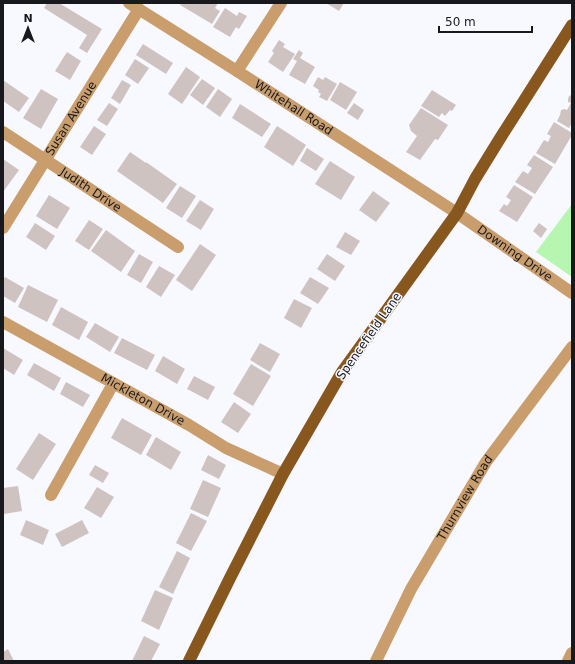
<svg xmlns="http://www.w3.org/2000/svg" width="575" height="664" viewBox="0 0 575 664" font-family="'DejaVu Sans',sans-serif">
	<rect width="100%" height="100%" fill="#f8f9ff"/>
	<polygon fill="#b7f6b1" points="572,204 572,277 536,252"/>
	<g fill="#cec3c1">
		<polygon points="47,3 59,3 102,29 87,53 79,48 87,35 44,8"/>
		<polygon points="182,3 218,3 215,8 220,11 212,24 180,5"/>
		<polygon points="326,3 344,3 339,11"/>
		<polygon points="225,8 237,16 239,12 247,16 239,29 236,27 230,37 213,27"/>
		<polygon points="279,40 285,44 283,47 295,54 283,72 268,62 274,53 272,51"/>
		<polygon points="143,44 173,63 166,74 136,55"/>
		<polygon points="299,50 303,53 300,58 315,67 305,84 289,75 297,61 293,59"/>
		<polygon points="67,52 81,61 70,80 55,71"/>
		<polygon points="135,59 149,68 138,84 125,75"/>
		<polygon points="186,67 200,77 182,104 168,94"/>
		<polygon points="318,77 323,80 325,77 337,84 327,101 319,97 321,94 318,92 319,90 313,86"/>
		<polygon points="202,79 215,88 203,105 190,95"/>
		<polygon points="3,80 29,98 19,112 3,101"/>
		<polygon points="122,80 131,85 120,104 111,98"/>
		<polygon points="340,82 357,92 346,110 330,100"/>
		<polygon points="41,89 58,99 41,129 23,118"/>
		<polygon points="218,89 232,99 220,117 206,107"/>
		<polygon points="432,90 456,105 452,111 450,110 445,116 442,113 439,117 421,106"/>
		<polygon points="572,95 572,123 569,128 557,121 560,115 561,110 564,109 567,110 571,103 568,102 568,99 569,96"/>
		<polygon points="109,103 118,109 107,126 97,120"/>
		<polygon points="354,103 364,110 358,120 347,113"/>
		<polygon points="240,104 271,124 262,137 232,118"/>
		<polygon points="421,108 448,125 438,140 435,139 420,160 406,152 417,136 411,131 409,125"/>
		<polygon points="554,122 572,133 572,135 555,164 536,153 544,140 548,142 551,136 547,134"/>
		<polygon points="94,126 106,134 92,155 80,147"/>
		<polygon points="277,126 306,145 293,166 264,147"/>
		<polygon points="307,148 324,159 316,171 300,161"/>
		<polygon points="130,152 146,163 146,162 177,184 163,203 117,171"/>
		<polygon points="534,155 553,167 535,194 515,182 523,171 528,174 532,168 527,165"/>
		<polygon points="3,159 19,170 3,192"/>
		<polygon points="330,161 355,177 341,200 315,184"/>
		<polygon points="514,185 533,197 517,222 499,211 504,204 507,206 511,200 506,197"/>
		<polygon points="180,186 196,196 182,218 166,208"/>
		<polygon points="373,191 390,203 376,222 359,210"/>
		<polygon points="49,195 70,208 57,229 36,216"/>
		<polygon points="200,200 214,209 201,230 186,221"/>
		<polygon points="89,220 103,229 89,250 75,241"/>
		<polygon points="35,223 55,236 46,250 26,237"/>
		<polygon points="539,223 547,229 541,238 533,231"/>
		<polygon points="106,230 135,251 121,272 91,251"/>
		<polygon points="345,232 360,241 351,255 336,247"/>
		<polygon points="200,244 216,255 192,291 176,280"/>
		<polygon points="139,254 153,262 141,283 127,275"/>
		<polygon points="327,254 345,266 335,281 317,269"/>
		<polygon points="159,266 175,275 161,297 146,287"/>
		<polygon points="5,277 24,288 15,303 3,296 3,280"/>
		<polygon points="310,277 329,288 318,304 300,293"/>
		<polygon points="28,285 58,300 47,322 18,307"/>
		<polygon points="294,299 312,308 301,328 284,318"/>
		<polygon points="61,307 88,322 79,340 52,325"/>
		<polygon points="95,323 119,337 110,352 86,337"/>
		<polygon points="122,338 155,355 147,370 114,353"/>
		<polygon points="260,343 280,354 270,372 250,360"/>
		<polygon points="3,348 23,360 14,375 3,368"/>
		<polygon points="163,356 185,369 177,384 155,371"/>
		<polygon points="34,363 61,378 54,391 27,375"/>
		<polygon points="251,364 271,376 253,406 233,394"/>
		<polygon points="194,376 215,387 208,400 187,389"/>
		<polygon points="66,382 90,395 83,407 60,394"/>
		<polygon points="234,402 251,414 238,433 221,422"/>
		<polygon points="122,418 152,435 141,455 111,438"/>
		<polygon points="39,433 56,444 33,480 16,469"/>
		<polygon points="156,437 181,452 171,470 146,455"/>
		<polygon points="208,455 226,465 219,479 201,470"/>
		<polygon points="95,465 109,473 103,483 89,475"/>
		<polygon points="203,480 221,488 208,517 190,509"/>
		<polygon points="18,486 22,511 4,514 3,506 3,488"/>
		<polygon points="97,487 114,497 101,518 84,508"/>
		<polygon points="191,513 207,521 191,551 176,543"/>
		<polygon points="26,520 49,530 43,545 20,535"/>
		<polygon points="82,520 89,533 62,547 55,534"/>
		<polygon points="177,551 190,558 173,594 159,587"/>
		<polygon points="155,590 173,598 159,630 141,621"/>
		<polygon points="144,636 160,644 151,661 132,661"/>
		<polygon points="8,649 14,661 3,661 3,652"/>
	</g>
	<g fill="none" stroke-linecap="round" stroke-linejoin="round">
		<g stroke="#ca9d6d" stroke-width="12">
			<path id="s1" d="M129,3l108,68 220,142 115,80"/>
			<polyline points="237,71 281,3"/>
			<path id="s2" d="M3,132l175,115"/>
			<path id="s3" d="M3,228l136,-219"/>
			<path id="s4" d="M3,322l186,103 37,23 57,26"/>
			<polyline points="51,495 113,384"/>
			<path id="s5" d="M376,661l35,-72 75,-127 86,-115"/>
			<polyline points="568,661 572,653"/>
		</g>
		<polyline stroke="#87571e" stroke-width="12" points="189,661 230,578 283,474 342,372 457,213 475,179 499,140 572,25"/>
	</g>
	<g text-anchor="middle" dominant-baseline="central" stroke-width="3" stroke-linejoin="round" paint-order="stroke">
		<g font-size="12" fill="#18191c" stroke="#f8f9ff">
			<text stroke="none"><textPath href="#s1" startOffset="195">Whitehall Road</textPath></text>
			<text stroke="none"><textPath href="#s3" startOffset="129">Susan Avenue</textPath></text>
			<text stroke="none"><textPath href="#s2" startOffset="105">Judith Drive</textPath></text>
			<text stroke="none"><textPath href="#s1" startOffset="460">Downing Drive</textPath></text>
			<text transform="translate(369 336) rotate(-55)">Spencefield Lane</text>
			<text stroke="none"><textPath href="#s4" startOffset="160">Mickleton Drive</textPath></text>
			<text stroke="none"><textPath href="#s5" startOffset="186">Thurnview Road</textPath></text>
		</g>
	</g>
	<rect width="575" height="664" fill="none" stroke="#18191c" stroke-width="8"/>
	<g transform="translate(28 28)" stroke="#f8f9ff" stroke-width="3" paint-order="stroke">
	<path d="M0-3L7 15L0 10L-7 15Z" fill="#18191c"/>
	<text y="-6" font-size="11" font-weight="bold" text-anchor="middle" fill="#18191c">N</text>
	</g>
	<path d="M439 26v6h93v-6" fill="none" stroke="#18191c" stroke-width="2"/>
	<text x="445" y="26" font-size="12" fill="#18191c" stroke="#f8f9ff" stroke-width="3" paint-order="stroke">50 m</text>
</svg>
